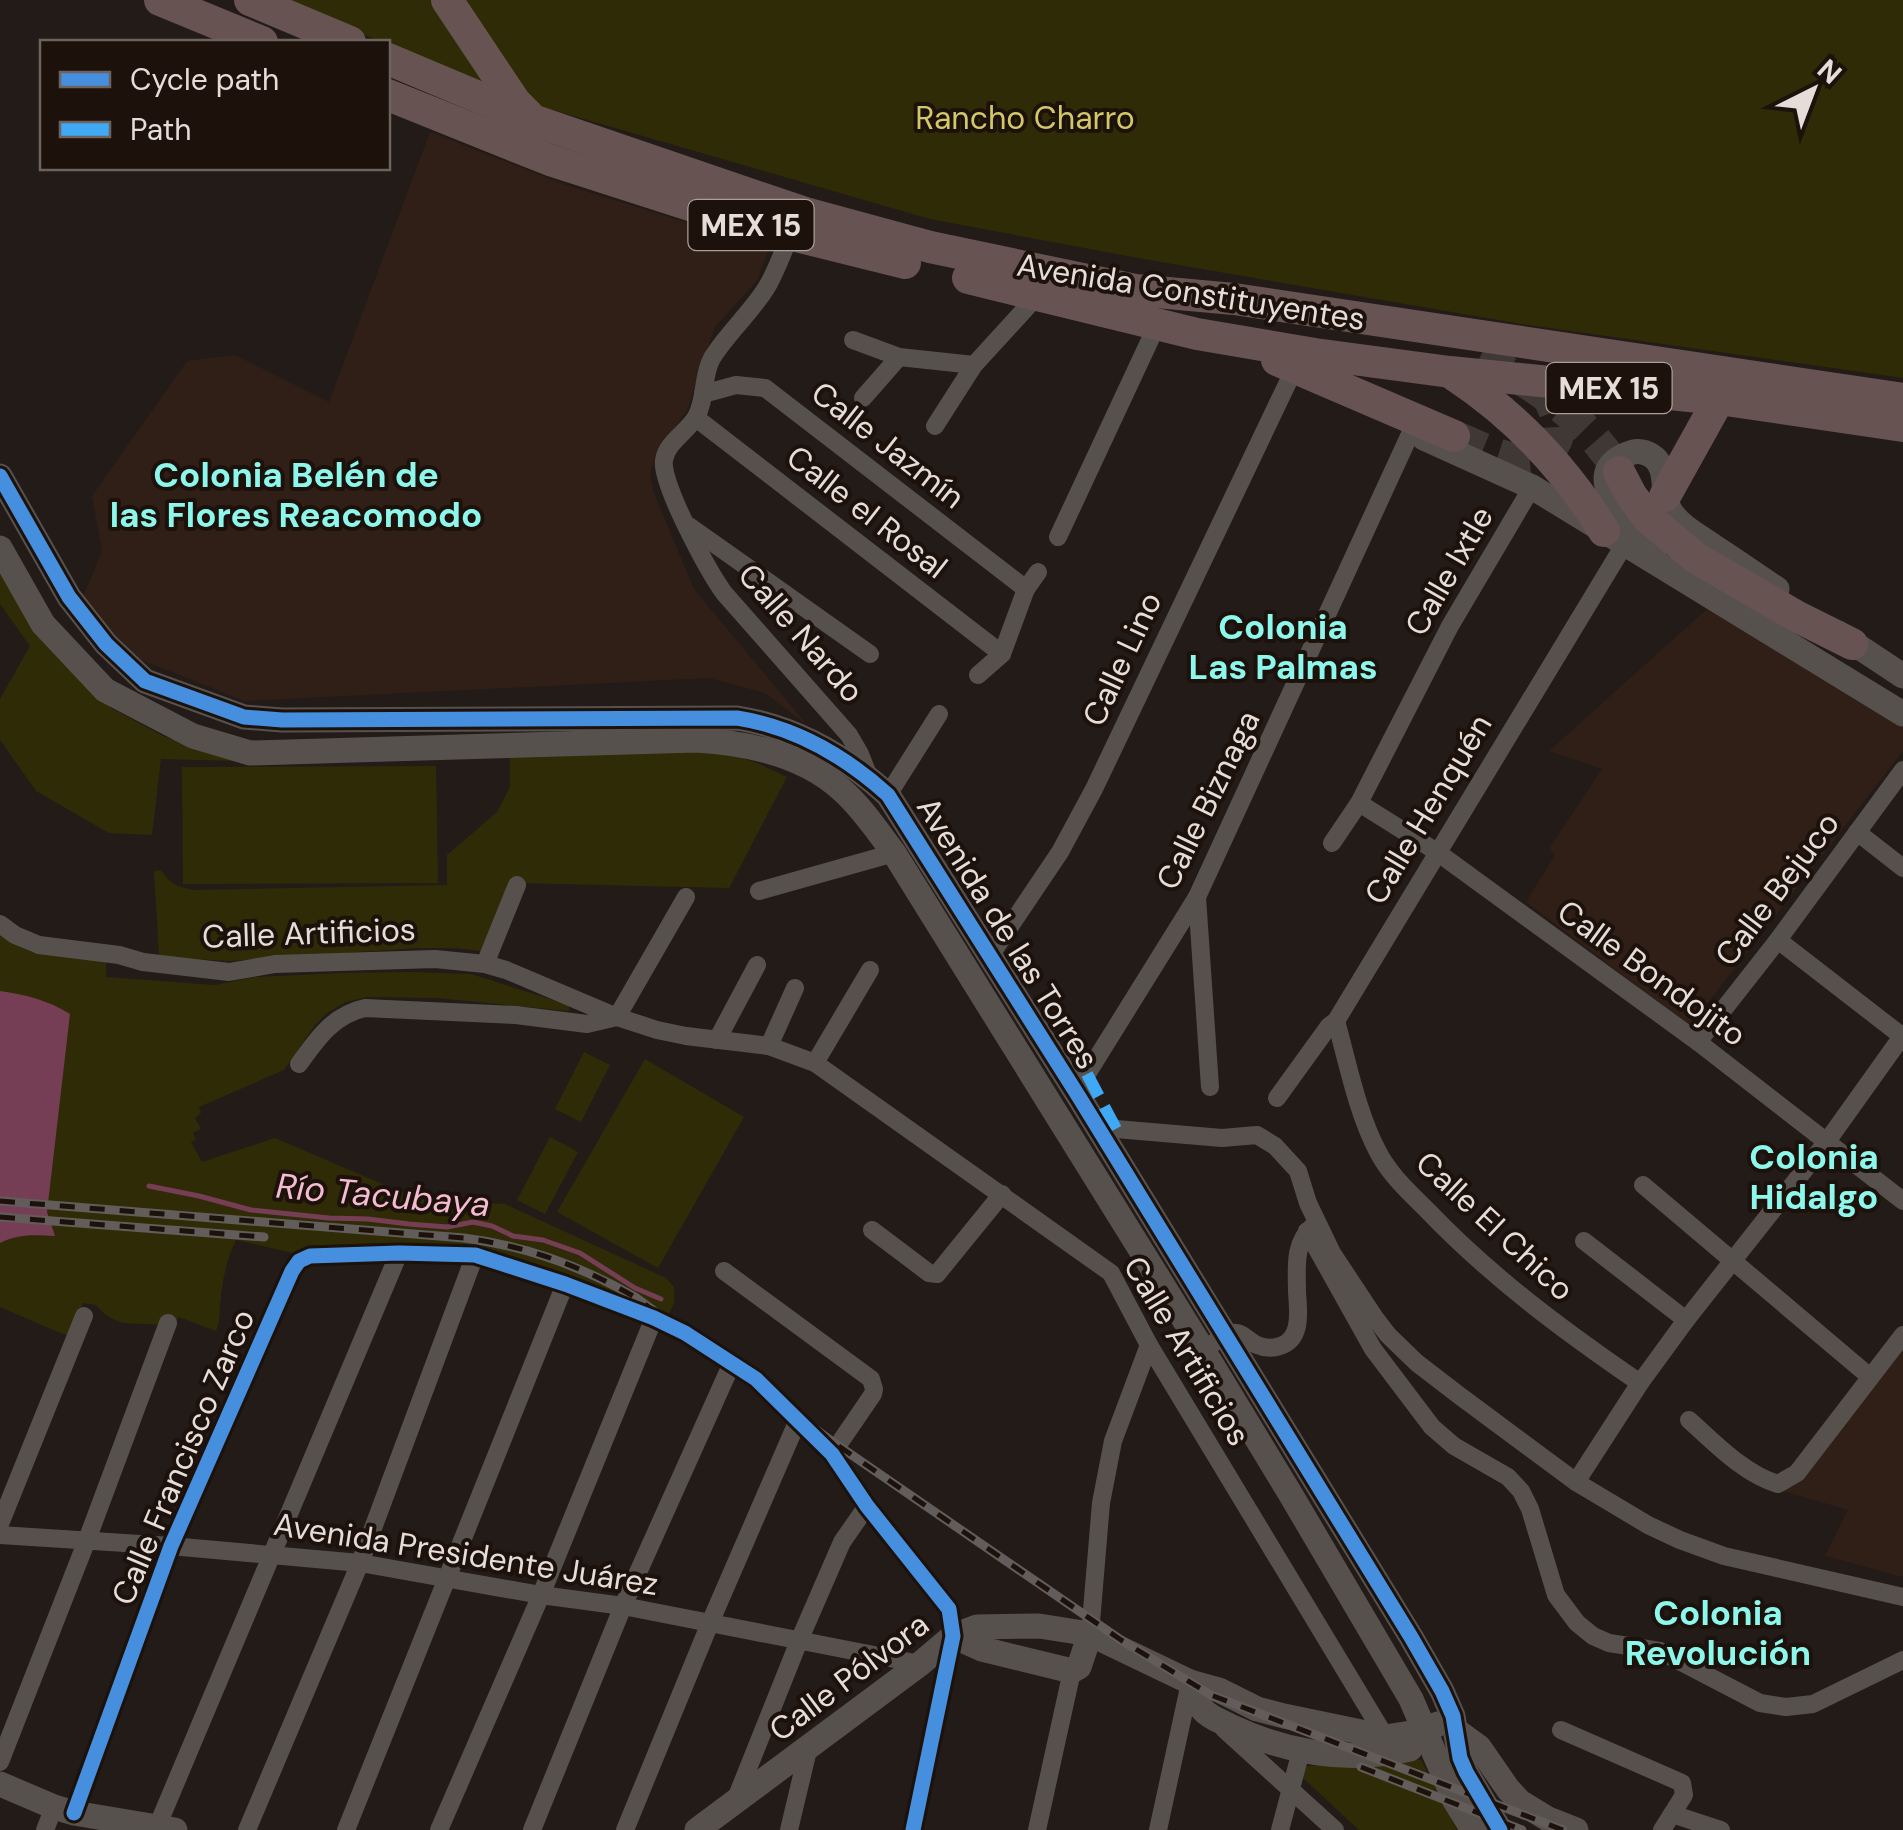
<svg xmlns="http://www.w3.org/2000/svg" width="1903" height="1830" viewBox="0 0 1903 1830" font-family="'DM Sans',sans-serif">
	<rect width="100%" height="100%" fill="#221b18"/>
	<g fill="#301f17">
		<polygon points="430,132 566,185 769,248 757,281 715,327 687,410 654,458 650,475 654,493 694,589 808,726 765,693 709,678 244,701 132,656 83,597 102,551 92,496 187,361 235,355 329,402"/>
		<polygon points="1708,608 1903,727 1903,751 1690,1026 1526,902 1555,855 1549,849 1602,769 1549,751"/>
		<polygon points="1903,1347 1903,1577 1825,1556 1848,1510 1783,1491"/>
	</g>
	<g fill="#2f2b06">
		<polygon points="280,0 1903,0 1903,378 1528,325 1138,258 930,219 525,102 388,45 388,42 382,42"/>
		<polygon points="0,560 84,683 111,708 163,736 200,749 274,762 161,759 152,835 109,833 36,791 0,740 0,699 30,646 0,604"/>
		<path d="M510,751l213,1 34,11 30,14 -58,111 -212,-5 -28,69 -35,-4h-37l-188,13 -70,-4 -5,-86 7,-1c9,14 17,17 33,20l253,-5v-30l50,-43 13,-25z"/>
		<polygon points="436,766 438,883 183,884 182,767"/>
		<path d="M0,936l31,16 75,10v15l109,8 41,-8 85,-4 71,-1 59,2 98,31v6l-132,-13 -70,-1 -21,5 -19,11 -12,12 -31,45 -85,37 2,6 -6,5 6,11 -8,4 3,7 -5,2 11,20 73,-24 140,60 90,6 161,74 8,9v16l-7,15 -191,-68 -183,3 -57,-13c-9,18 -13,37 -15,57 -2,13 0,22 -5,34l-37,-14 -8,10c-30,-8 -52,6 -75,-22l-13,-2 -8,29 -10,3 -65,-28z"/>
		<polygon points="584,1052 610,1065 581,1122 555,1109"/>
		<polygon points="645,1059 744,1117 658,1268 557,1212"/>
		<polygon points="550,1137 578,1152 545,1214 517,1200"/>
		<polygon points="1421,1760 1457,1830 1359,1830 1303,1778 1305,1766"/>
	</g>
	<path fill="#753e55" d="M0,991c26,4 48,9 70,23l-23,198 8,24c-21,-1 -36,-2 -55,7z"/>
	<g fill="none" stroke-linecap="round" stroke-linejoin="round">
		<polyline stroke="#753e55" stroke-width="5" points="149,1186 199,1196 251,1210 329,1218 368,1219 409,1224 447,1227 473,1222 492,1226 513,1236 543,1240 580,1253 635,1288 661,1299"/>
		<g stroke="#3f3835" stroke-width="32" stroke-dasharray="32 16" stroke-linecap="butt">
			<path d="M1480,357c55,28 107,61 139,115"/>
			<path d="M1454,436c27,11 84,44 102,5 7,-16 -2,-32 -9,-46"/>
		</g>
		<g stroke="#57514e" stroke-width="18">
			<path d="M790,235c-7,17 -13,34 -22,50 -15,26 -40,47 -56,73 -10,18 -6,42 -16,59 -9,15 -29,25 -32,43 -4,23 45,112 60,133l125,142 11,19 9,23"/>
			<polyline points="853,340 899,357 974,365"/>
			<polyline points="703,394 736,385 765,388 1026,589"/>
			<polyline points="863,398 899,357"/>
			<polyline points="696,418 1002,654"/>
			<polyline points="935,426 974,365 1039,294"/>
			<polyline points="689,526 870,654"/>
			<polyline points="1058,537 1157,325"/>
			<polyline points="978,675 1002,654 1026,589 1038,572"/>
			<polyline points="888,795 939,714"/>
			<polyline points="1359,803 1437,852 1698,1042 1903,1201"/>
			<polyline points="1857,832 1903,868"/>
			<polyline points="1332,843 1359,803 1450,626 1532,487"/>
			<polyline points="759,891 894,853"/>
			<polyline points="1197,897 1210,1087"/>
			<polyline points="0,924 15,935 39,945 119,955 143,962 229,972 275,964 435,959 485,964 506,970 617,1017 657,1030 686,1036 769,1046 815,1063 1111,1273 1149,1345 1389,1743"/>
			<polyline points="1778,940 1903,1037"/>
			<polyline points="990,956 1060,852 1094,789 1290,378"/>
			<polyline points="485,964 517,885"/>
			<path d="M1336,1021c12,43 21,91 42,131 12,23 31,40 49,58 64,67 137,121 213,173"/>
			<polyline points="717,1040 757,965"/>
			<polyline points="1698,1042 1778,940 1903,770"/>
			<polyline points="769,1046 795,988"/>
			<polyline points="815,1063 870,970"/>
			<path d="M299,1064c18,-25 34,-49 66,-56l151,7 71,9 30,-7 69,-120"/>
			<polyline points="1087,1074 1197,897 1411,432"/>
			<polyline points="1277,1098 1329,1026 1336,1021 1624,545"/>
			<polyline points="1116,1129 1222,1138 1257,1135 1275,1146 1298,1171 1308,1203 1332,1253 1375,1318 1388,1335 1417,1363 1460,1396 1576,1482 1648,1525 1680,1540 1724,1556 1903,1597"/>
			<polyline points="1643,1185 1869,1376"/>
			<polyline points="872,1230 929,1273 937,1274 1002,1194"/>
			<polyline points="1307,1231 1373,1349 1432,1427 1454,1446 1508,1477 1521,1491 1530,1509 1556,1595 1577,1623 1593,1636 1609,1643 1660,1651 1760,1703 1786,1707 1813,1704 1903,1660"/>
			<polyline points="1584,1241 1686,1320"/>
			<polyline points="724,1271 871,1379 874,1389 873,1394 832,1454"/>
			<path d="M1203,1350c9,-5 24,-19 34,-17 8,2 13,9 20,12 7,3 15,4 23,1 23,-7 18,-36 17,-54 0,-24 -4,-48 16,-66"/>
			<path d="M1689,1420c26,23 55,54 89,64l19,-11 106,-138"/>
			<polyline points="1576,1482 1640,1383 1686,1320 1828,1140 1903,1035"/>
			<polyline points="0,1524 84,1316"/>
			<polyline points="0,1535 171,1546 360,1563 541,1595 623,1606 920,1664"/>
			<polyline points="1090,1634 1101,1503 1113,1441 1149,1345"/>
			<polyline points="1224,1729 1335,1830"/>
			<polyline points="1561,1730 1682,1783 1684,1795 1662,1830"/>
			<polyline points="0,1762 87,1540 168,1323"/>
			<polyline points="735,1801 799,1641 842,1542 867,1506"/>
			<polyline points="74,1813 171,1546 292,1271 299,1261 310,1256 399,1253 475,1255 565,1284 654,1318 685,1333 756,1379 832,1454 867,1506 949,1609 953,1636 913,1830"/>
			<polyline points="1672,1814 1721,1830"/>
			<polyline points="157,1827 399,1253"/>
			<polyline points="45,1830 54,1807"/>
			<polyline points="247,1830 360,1563 475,1255"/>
			<polyline points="346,1830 565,1284"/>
			<polyline points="439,1830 541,1595 654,1318"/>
			<polyline points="532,1830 623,1606 732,1363"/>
			<polyline points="625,1830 710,1623 798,1420"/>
			<polyline points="789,1830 809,1746"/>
			<polyline points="1037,1830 1072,1671"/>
			<polyline points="1158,1830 1190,1683"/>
			<polyline points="1280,1830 1301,1751"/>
		</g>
		<g stroke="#57514e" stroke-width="25">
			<polyline points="1424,438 1532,487 1903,714"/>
			<path d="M0,476l69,121 37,47 39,37 99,36 38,3 455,-2c57,9 108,38 151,77l191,302 332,540 31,54 11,25 7,42 6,14 34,58"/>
			<path d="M0,548l43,76 62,66 88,46 57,17 446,-13c52,3 108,14 147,51 20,18 35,41 51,62l309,497 88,145 120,204 44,102 18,29"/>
			<path d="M1655,548c-18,-20 -78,-69 -32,-92 10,-5 18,-7 29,0 19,13 7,39 19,56 10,15 28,24 42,34 22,14 43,29 64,43"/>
			<polyline points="1838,633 1903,676"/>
			<polyline points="953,1636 982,1649 1072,1671 1079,1667 1090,1634"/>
			<path d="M1190,1682c4,9 7,21 13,28 7,8 18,11 27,16 57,27 118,37 180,23"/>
			<polyline points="1457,1731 1479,1747 1508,1789 1520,1802 1548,1819 1576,1830"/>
			<polyline points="0,1784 54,1807 74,1813 175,1830"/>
			<polyline points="697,1830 920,1664 953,1636 977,1627 1039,1626 1090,1634 1190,1682 1219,1690 1257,1709 1284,1716 1385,1737 1424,1731 1438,1724"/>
		</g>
		<g stroke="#675352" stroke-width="32">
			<polyline points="160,0 262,42"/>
			<polyline points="250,0 350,42"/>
			<polyline points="447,0 515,102 528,115"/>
			<polyline points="388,59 535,121 805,213 930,247 1135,290 1234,299 1903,399"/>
			<polyline points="388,95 550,160 752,225 905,263"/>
			<polyline points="968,278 1197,334 1315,354 1450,372 1719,399 1903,426"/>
			<polyline points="1277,360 1454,436"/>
			<path d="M1454,375c62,41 111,93 150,156"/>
			<polyline points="1619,472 1631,495 1648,518 1696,558 1796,616 1852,644"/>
			<polyline points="1665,496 1719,399"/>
		</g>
		<g stroke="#625c5a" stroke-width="9">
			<g id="rail">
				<path d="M0,1201l464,37c63,8 117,28 171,59l195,143 291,200 90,55 352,135"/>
				<polyline points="0,1217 264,1237"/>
				<polyline points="1361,1767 1522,1830"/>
			</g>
		</g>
		<use href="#rail" stroke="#1c110b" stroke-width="5" stroke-dasharray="15" stroke-linecap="butt"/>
		<polyline stroke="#3fa9f5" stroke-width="12" stroke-dasharray="25 12" stroke-linecap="butt" points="1087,1074 1116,1129"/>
		<g stroke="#1c110b" stroke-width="21">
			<g id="cycleway">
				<path d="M0,476l69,121 37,47 39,37 99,36 38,3 455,-2c57,9 108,38 151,77l191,302 332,540 31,54 11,25 7,42 6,14 34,58"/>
				<polyline points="74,1813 171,1546 292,1271 299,1261 310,1256 399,1253 475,1255 565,1284 654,1318 685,1333 756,1379 832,1454 867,1506 949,1609 953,1636 913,1830"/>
			</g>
		</g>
		<use href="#cycleway" stroke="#468fdf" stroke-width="15"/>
	</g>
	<g text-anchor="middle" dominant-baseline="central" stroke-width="8" stroke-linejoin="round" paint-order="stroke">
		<g fill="#1c110b" stroke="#a9a09b" stroke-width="2.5">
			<rect x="688.5" y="200" width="125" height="50" rx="8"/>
			<rect x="1546.5" y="363" width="125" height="50" rx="8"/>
		</g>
		<g font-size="30" font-weight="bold" fill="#e6ddd9">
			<text x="751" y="225">MEX 15</text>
			<text x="1609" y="388">MEX 15</text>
		</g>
		<g font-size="32" fill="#d1c867" stroke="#1c110b">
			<text x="1025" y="118">Rancho Charro</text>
		</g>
		<g font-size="32" fill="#e6ddd9" stroke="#1c110b">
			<text transform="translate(1191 292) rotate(9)">Avenida Constituyentes</text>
			<text transform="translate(888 445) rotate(38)">Calle Jazmín</text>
			<text transform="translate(867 512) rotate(38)">Calle el Rosal</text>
			<text transform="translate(1449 571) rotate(-60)">Calle Ixtle</text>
			<text transform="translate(801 633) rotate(49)">Calle Nardo</text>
			<text transform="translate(1122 659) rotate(-65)">Calle Lino</text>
			<text transform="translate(1208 800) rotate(-64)">Calle Biznaga</text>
			<text transform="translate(1428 809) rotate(-59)">Calle Henquén</text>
			<text transform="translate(1777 889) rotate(-53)">Calle Bejuco</text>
			<text transform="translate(309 933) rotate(-2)">Calle Artificios</text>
			<text transform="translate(1008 933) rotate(58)">Avenida de las Torres</text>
			<text transform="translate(1652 973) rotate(36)">Calle Bondojito</text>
			<text transform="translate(1495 1226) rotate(43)">Calle El Chico</text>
			<text transform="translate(1187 1351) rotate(59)">Calle Artificios</text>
			<text transform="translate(183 1457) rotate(-67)">Calle Francisco Zarco</text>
			<text transform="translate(466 1554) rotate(9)">Avenida Presidente Juárez</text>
			<text transform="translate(849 1677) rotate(-37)">Calle Pólvora</text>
		</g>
		<g font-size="35" font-weight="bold" fill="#8df7ec" stroke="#1c110b">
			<text x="296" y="475">Colonia Belén de<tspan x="296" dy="40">las Flores Reacomodo</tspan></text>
			<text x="1283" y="627">Colonia<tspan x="1283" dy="40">Las Palmas</tspan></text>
			<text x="1814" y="1157">Colonia<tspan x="1814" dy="40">Hidalgo</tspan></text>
			<text x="1718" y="1613">Colonia<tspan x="1718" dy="40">Revolución</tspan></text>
		</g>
		<g font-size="35" font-style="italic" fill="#f4bbd1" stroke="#1c110b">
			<text transform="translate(383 1195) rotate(5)">Río Tacubaya</text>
		</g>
	</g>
	<rect x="40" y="40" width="350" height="130" fill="#1c110b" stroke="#6d635d" stroke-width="2.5"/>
	<rect x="60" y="72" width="50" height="15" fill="#468fdf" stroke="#6d635d" stroke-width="2.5"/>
	<text x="130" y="90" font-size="30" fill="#e6ddd9">Cycle path</text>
	<rect x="60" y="122" width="50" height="15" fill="#3fa9f5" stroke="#6d635d" stroke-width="2.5"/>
	<text x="130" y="140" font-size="30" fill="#e6ddd9">Path</text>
	<g transform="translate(1813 90) rotate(42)" stroke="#1c110b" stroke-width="8" paint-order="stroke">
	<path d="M0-8L18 38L0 25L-18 38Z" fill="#e6ddd9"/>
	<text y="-15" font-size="28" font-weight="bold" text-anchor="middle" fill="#e6ddd9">N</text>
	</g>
</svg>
